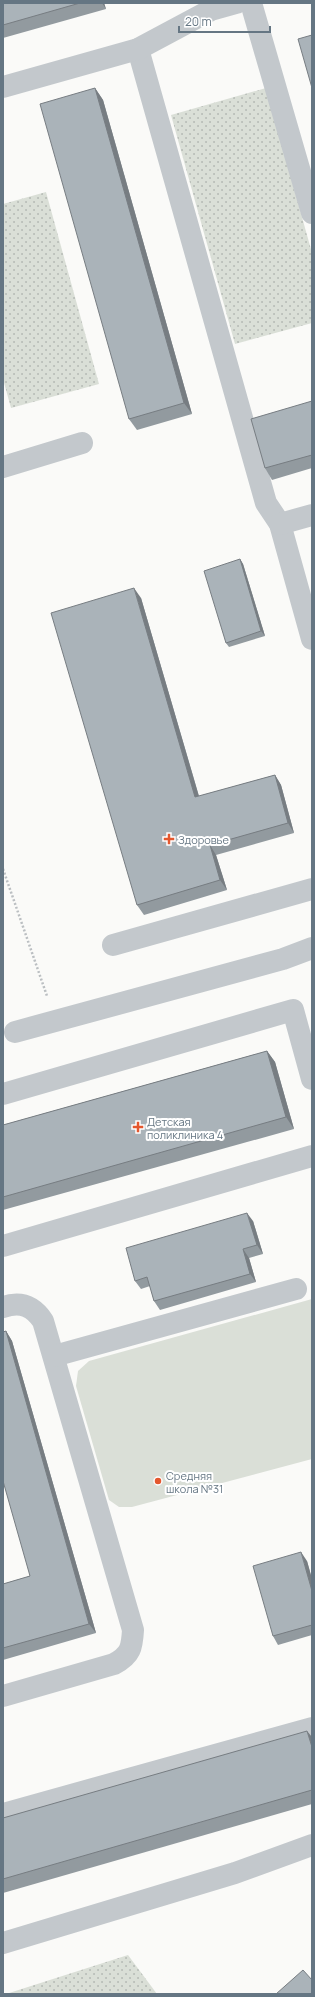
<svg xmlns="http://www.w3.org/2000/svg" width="315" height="1997" viewBox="0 0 315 1997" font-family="Manrope,sans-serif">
	<defs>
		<pattern id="grass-dots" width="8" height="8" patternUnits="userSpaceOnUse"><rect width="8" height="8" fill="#dadfd7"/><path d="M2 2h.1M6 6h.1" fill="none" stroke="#b4b9b4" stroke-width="1.8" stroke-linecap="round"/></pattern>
	</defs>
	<rect width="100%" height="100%" fill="#fafaf8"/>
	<g fill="url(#grass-dots)">
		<polygon points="266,88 312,253 312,323 235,344 171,115"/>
		<polygon points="46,192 99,384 11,408 3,379 3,204"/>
		<polygon points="128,1955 157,1994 6,1994"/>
	</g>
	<polygon fill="#dadfd7" points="312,1299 312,1459 132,1507 119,1507 109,1500 76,1386 78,1371 89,1361"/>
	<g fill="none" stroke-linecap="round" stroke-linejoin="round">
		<polyline stroke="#bbbfc2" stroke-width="2.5" stroke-dasharray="2 2" stroke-linecap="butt" points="3,869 47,996"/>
		<g stroke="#c3c8cc" stroke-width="22">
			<polyline points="251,3 312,213"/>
			<polyline points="138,49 266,503 280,524 312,639"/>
			<polyline points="3,87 138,49 211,10 236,3"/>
			<polyline points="3,467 82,443"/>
			<polyline points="280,524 312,515"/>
			<polyline points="113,945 312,889"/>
			<polyline points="15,1032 283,959 312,948"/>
			<polyline points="3,1094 293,1010 312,1079"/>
			<polyline points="3,1246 312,1156"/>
			<path d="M3,1307c18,-6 30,-1 40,14l90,309c-1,17 -2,25 -19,34l-111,32"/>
			<polyline points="54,1356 296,1289"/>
			<polyline points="3,1814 312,1728"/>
			<polyline points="3,1943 235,1873 312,1845"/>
		</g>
	</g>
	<g fill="#929a9f">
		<polygon points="3,3 104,3 106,9 3,38"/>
		<polygon points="95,88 103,100 192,414 137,430 129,419"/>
		<polygon points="312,401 312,468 272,480 265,468"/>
		<polygon points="240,559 243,564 265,636 229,647 226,643"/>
		<polygon points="141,598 199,796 275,775 281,785 294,833 216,855 227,890 144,915 137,905"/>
		<polygon points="267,1051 275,1062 294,1129 3,1210 3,1125"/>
		<polygon points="253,1221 263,1254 249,1258 256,1282 160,1310 154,1301 150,1286 141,1289 135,1281"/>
		<polygon points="6,1331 12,1341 96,1633 3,1660 3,1584 30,1576"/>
		<polygon points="307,1561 312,1579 312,1635 278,1645 273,1636"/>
		<polygon points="312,1737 312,1804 3,1893 3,1818"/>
	</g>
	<g fill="#777d82">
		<polygon points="102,3 104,3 106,9"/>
		<polygon points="95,88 103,100 192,414 184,403"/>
		<polygon points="240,559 243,564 265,636 261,631"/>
		<polygon points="134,588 141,598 202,807 195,797"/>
		<polygon points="275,775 281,785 294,833 288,823"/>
		<polygon points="210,845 216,855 227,890 220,880"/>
		<polygon points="267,1051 275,1062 294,1129 286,1117"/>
		<polygon points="247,1213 253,1221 263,1254 257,1245"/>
		<polygon points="243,1249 249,1258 256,1282 250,1274"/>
		<polygon points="6,1331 12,1341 96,1633 89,1624"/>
		<polygon points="301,1552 307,1561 312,1579 312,1591"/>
		<polygon points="307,1731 312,1737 312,1747"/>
	</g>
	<g fill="#aab3b9" stroke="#777d82">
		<polygon points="3,3 80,3 3,25"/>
		<polygon points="312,35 312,88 298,39"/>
		<polygon points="95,88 184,403 129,419 40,104"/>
		<polygon points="312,401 312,455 265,468 251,419"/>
		<polygon points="240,559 261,631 226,643 204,571"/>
		<polygon points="134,588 195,797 275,775 288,823 210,845 220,880 137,905 51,613"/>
		<polygon points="267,1051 286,1117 3,1197 3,1125"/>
		<polygon points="247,1213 257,1245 243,1249 250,1274 154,1301 147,1277 135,1281 126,1248"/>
		<polygon points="6,1331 89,1624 3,1648 3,1584 30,1576 3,1481 3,1332"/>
		<polygon points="301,1552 312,1591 312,1625 273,1636 253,1566"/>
		<polygon points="307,1731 312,1747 312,1790 3,1879 3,1818"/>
		<polygon points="303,1970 312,1980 312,1994 276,1994"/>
	</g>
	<g fill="#e4572e" stroke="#fff" stroke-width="1.5">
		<path d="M167 833h4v4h4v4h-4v4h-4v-4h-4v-4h4z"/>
		<path d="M136 1121h4v4h4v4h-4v4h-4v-4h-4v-4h4z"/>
		<circle cx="158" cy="1481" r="4"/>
	</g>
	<g text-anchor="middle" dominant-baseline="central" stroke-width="4" stroke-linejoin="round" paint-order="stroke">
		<g font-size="11" fill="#657683" stroke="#fff" text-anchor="start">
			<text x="178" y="839">Здоровье</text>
			<text x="147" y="1121">Детская<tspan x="147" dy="13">поликлиника 4</tspan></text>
			<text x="166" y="1475">Средняя<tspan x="166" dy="13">школа №31</tspan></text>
		</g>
	</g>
	<rect width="315" height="1997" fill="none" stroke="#657683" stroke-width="8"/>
	<path d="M179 26v6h91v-6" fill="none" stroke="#657683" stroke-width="2"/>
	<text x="185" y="26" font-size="12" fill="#657683" stroke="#ffffff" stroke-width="3" paint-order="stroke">20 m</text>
</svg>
